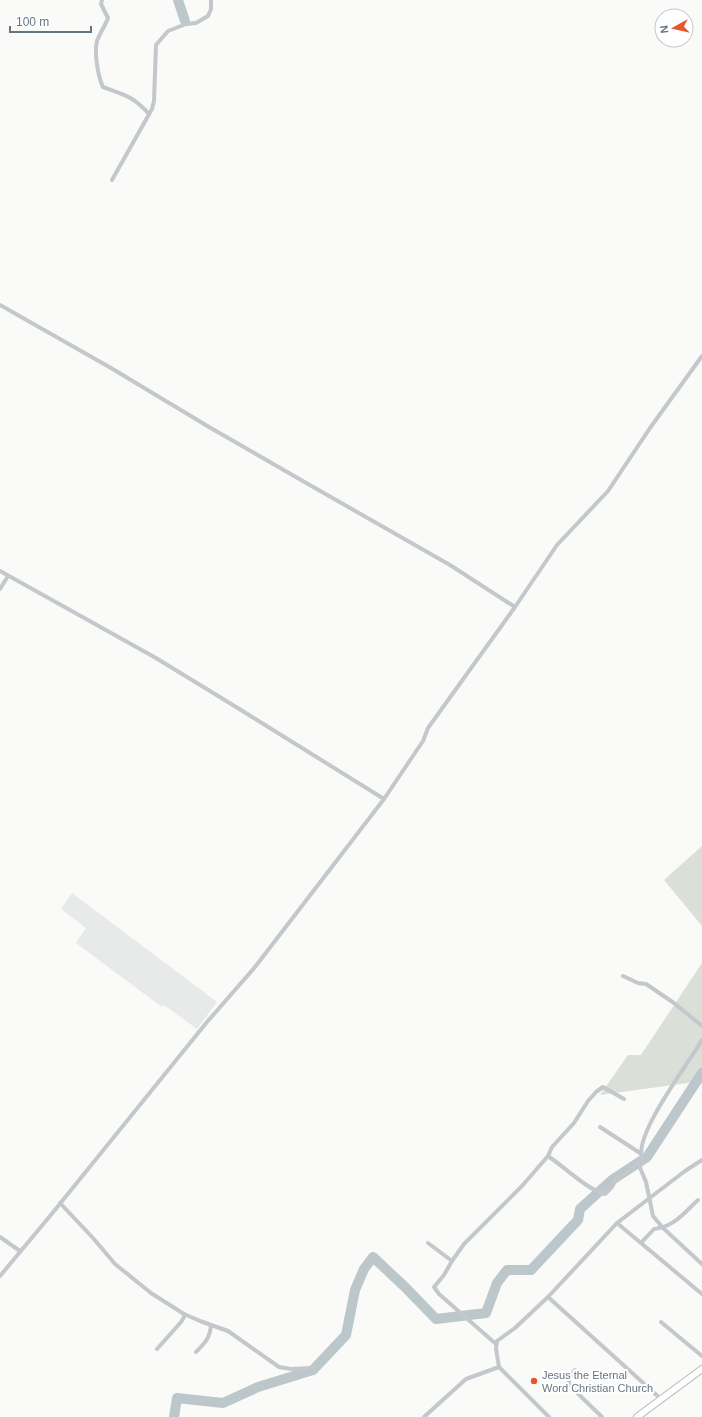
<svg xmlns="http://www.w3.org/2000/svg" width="702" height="1417" viewBox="0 0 702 1417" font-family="Arial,sans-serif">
	<rect width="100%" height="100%" fill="#fafaf8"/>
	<polygon fill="#e8e9e9" points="72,893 217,1002 197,1029 164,1005 162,1007 76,943 86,928 61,909"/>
	<g fill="#dadfd7">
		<polygon points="702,846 702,926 664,880"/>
		<polygon points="702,963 702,1081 600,1095 628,1055 641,1055"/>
	</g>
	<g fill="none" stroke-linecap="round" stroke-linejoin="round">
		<g stroke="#bbc7cb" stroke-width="10">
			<polyline points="178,0 185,21"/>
			<polyline points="174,1417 177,1398 223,1403 258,1387 313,1370 346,1335 355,1290 364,1269 373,1257 405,1287 436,1319 486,1313 497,1283 507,1270 531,1270 578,1220 580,1209 612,1180 647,1157 702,1073"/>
		</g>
		<g stroke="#b3babf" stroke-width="8">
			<polyline id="secondary" points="637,1417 702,1369"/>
		</g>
		<g stroke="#c3c8cc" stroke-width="4">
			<path d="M102,0l-1,4 7,14c-3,8 -8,15 -11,23 -3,11 1,36 6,46 22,8 30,9 46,27"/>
			<polyline points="112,180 152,109 154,101 156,45 168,31 186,24 196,23 208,16 211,9 211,0"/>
			<polyline points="0,305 111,368 209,427 308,484 450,565 515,607"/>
			<polyline points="0,571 156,658 241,710 384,799"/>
			<polyline points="0,589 8,576"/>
			<polyline points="623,976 638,983 646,984 674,1003 702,1026"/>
			<polyline points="600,1127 640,1153"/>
			<path d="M548,1156c15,10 41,35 57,38l7,-7 4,-8 14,-8 12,-13c-8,-24 47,-95 60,-118"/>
			<polyline points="638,1163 646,1182 653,1216 663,1228 702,1264"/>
			<polyline points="60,1203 93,1238 115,1264 151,1293 184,1314 184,1317 181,1322 157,1349"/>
			<polyline points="617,1223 702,1294"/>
			<polyline points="0,1237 20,1251"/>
			<polyline points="428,1243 452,1261"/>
			<path d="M641,1243l13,-14c20,-2 30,-16 44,-29"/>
			<polyline points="0,1276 50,1216 207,1022 255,967 384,799 423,741 428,728 515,607 557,545 608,491 650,428 702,356"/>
			<polyline points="548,1297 661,1399"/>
			<polyline points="184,1314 200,1321 228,1331 279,1367 291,1369 313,1368"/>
			<polyline points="661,1322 702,1356"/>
			<polyline points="496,1344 439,1294 434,1287 444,1275 452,1261 464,1244 522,1186 548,1156 552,1147 574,1123 588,1101 596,1092 603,1087 624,1099"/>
			<path d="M196,1352c9,-9 14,-14 15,-27"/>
			<polyline points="575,1370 569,1378 569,1385 602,1417"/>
			<polyline points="424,1417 466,1379 499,1367"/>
			<polyline points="549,1417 499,1367 496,1349 497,1341 515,1328 548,1297 617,1223 685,1171 702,1160"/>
		</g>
		<use href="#secondary" stroke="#fff" stroke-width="6"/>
	</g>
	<circle fill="#e4572e" stroke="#fff" stroke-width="1.5" cx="534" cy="1381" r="4"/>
	<g text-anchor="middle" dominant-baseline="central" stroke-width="4" stroke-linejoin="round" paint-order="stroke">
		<g font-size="11" fill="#657683" stroke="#fff" text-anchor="start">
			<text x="542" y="1375">Jesus the Eternal<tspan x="542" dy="13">Word Christian Church</tspan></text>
		</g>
	</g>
	<g transform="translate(674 28) rotate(262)"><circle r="19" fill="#ffffff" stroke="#c1c8cd"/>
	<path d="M0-3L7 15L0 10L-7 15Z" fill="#e4572e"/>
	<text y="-6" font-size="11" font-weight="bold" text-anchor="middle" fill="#657683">N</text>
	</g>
	<path d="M10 26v6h81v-6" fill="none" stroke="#657683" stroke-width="2"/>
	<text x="16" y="26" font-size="12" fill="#657683" stroke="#ffffff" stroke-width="3" paint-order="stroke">100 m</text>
</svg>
